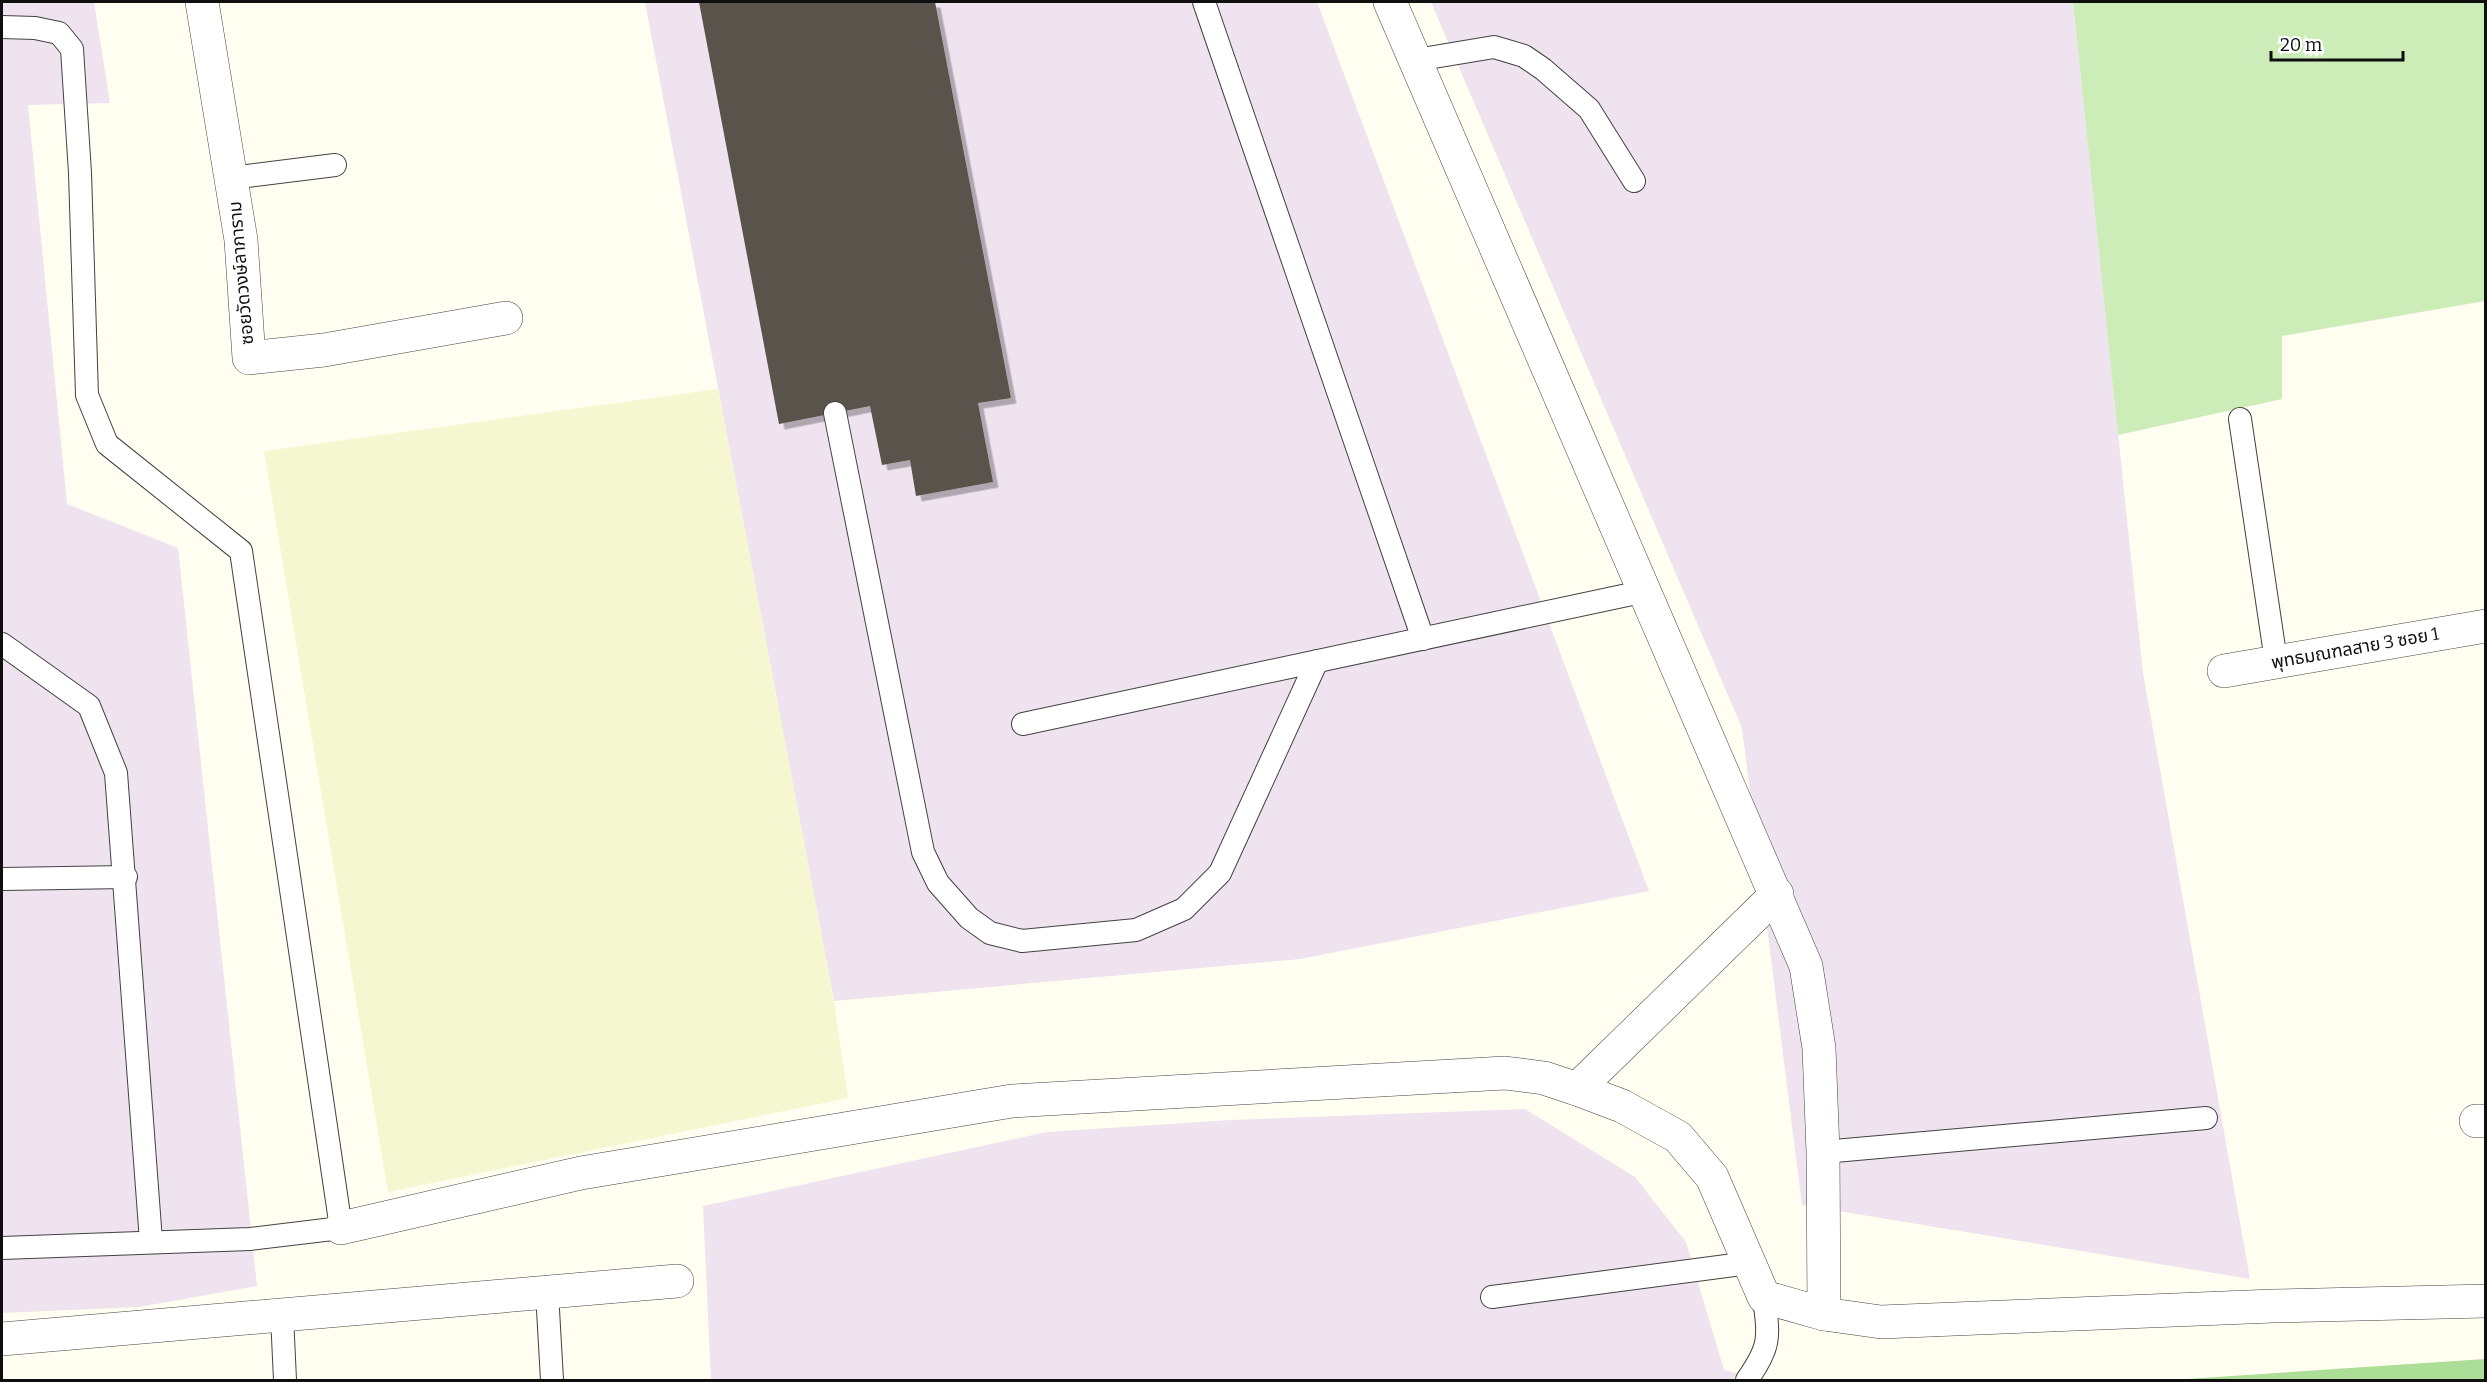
<svg xmlns="http://www.w3.org/2000/svg" width="2487" height="1382" viewBox="0 0 2487 1382" font-family="Bitter,'Noto Sans Thai',serif">
	<defs>
		<filter id="shadow"><feDropShadow dx="5.5" dy="5.5" stdDeviation="0" flood-color="#0004"/></filter>
	</defs>
	<rect width="100%" height="100%" fill="#fffef1"/>
	<g fill="#eee3ee">
		<polygon points="2,2 94,2 110,103 28,105 67,504 178,548 257,1286 139,1307 2,1313"/>
		<polygon points="645,2 1317,2 1649,891 1300,959 834,1001"/>
		<polygon points="1431,2 2073,2 2143,673 2250,1279 1802,1205 1742,728"/>
		<polygon points="1525,1109 1635,1177 1686,1242 1724,1370 1762,1380 711,1380 703,1206 1047,1132 1231,1120"/>
	</g>
	<polygon fill="#f5f7d0" points="718,389 834,1001 848,1098 388,1192 264,451"/>
	<polygon fill="#ccecb8" points="2073,2 2485,2 2485,301 2282,336 2282,399 2118,435"/>
	<polygon fill="#acde97" points="2485,1359 2485,1380 2172,1380"/>
	<polygon fill="#59524b" filter="url(#shadow)" points="699,2 935,2 1011,398 978,403 993,482 916,496 910,460 882,465 870,406 779,424"/>
	<g fill="none" stroke-linecap="round" stroke-linejoin="round">
		<g stroke="#424242" stroke-width="24">
			<g id="lane">
				<polyline points="1204,2 1423,639"/>
				<polyline points="2,27 35,28 59,33 72,49 80,173 87,395 107,444 241,551 341,1228 250,1239 2,1248"/>
				<polyline points="1416,60 1494,47 1524,56 1543,69 1589,109 1634,181"/>
				<polyline points="231,178 335,165"/>
				<polyline points="835,413 923,852 938,883 969,918 990,933 1022,941 1136,930 1184,909 1220,873 1317,661"/>
				<polyline points="2240,419 2276,661"/>
				<polyline points="2,644 89,706 116,773 151,1241"/>
				<polyline points="1023,724 1646,591"/>
				<polyline points="2,879 126,877"/>
				<polyline points="1823,1152 2206,1118"/>
				<polyline points="547,1292 552,1380"/>
				<polyline points="1492,1297 1749,1263"/>
				<polyline points="282,1316 285,1380"/>
				<path d="M1747,1380c24,-34 22,-42 17,-83"/>
			</g>
		</g>
		<g stroke="#424242" stroke-width="34">
			<g id="street">
				<polyline points="202,2 241,240 249,358 324,350 506,318"/>
				<polyline points="1390,2 1806,966 1819,1048 1823,1152 1824,1314"/>
				<polyline points="2224,671 2486,626"/>
				<polyline points="1577,1089 1777,894"/>
				<polyline points="2476,1121 2486,1121"/>
				<polyline points="341,1228 581,1173 1012,1101 1505,1073 1544,1078 1577,1089 1622,1106 1678,1137 1712,1177 1764,1297 1824,1314 1881,1322 2273,1306 2486,1301"/>
				<polyline points="2,1339 677,1281"/>
			</g>
		</g>
		<use href="#lane" stroke="#fff" stroke-width="22"/>
		<use href="#street" stroke="#fff" stroke-width="33"/>
	</g>
	<g text-anchor="middle" dominant-baseline="central" stroke-width="6" stroke-linejoin="round" paint-order="stroke">
		<g font-size="18" fill="#0f0f0f" stroke="#fff">
			<text transform="translate(241 273) rotate(-95)">ซอยวัดวงษ์ลาภาราม</text>
			<text transform="translate(2355 648) rotate(-10)">พุทธมณฑลสาย 3 ซอย 1</text>
		</g>
	</g>
	<rect width="2487" height="1382" fill="none" stroke="#0f0f0f" stroke-width="6"/>
	<path d="M2271 51v9h132v-9" fill="none" stroke="#0f0f0f" stroke-width="3"/>
	<text x="2280" y="51" font-size="18" fill="#0f0f0f" stroke="#ffffff" stroke-width="4.5" paint-order="stroke">20 m</text>
</svg>
